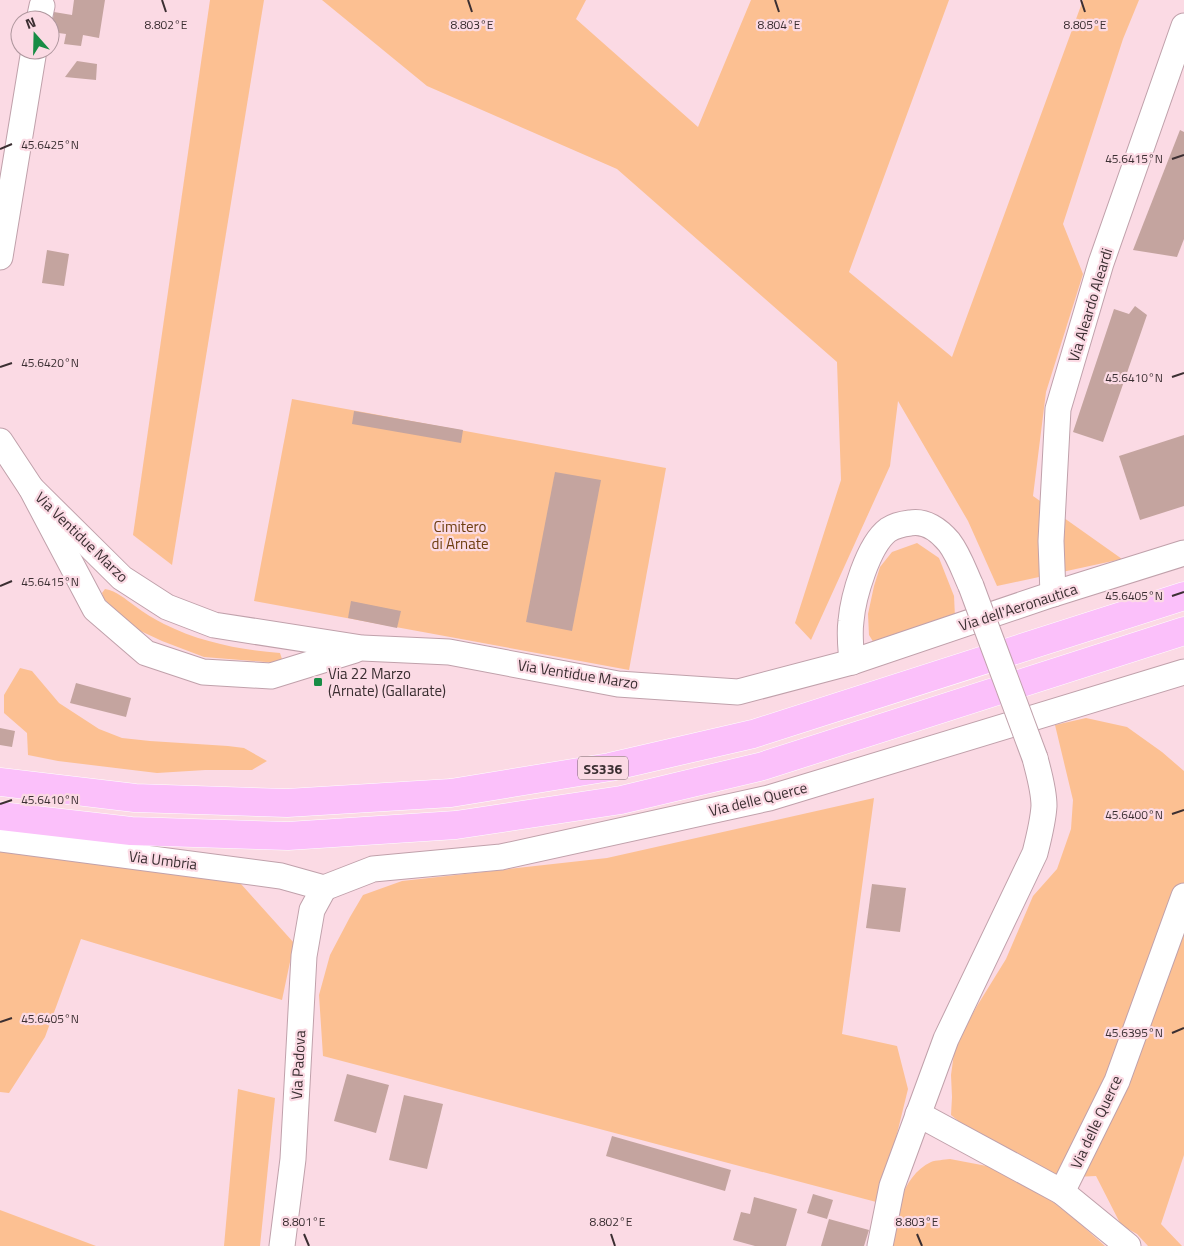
<svg xmlns="http://www.w3.org/2000/svg" width="1184" height="1246" viewBox="0 0 1184 1246" font-family="'Titillium Web',sans-serif">
	<rect width="100%" height="100%" fill="#fbdae4"/>
	<g fill="#fcc092">
		<polygon points="210,0 264,0 172,565 133,535"/>
		<polygon points="322,0 586,0 576,19 698,127 751,0 949,0 849,272 952,357 1083,0 1139,0 1123,39 1063,224 1083,274 1046,392 1033,496 1122,559 997,586 968,521 898,401 890,466 811,640 795,623 841,480 837,362 617,169 427,86"/>
		<polygon points="292,399 666,468 629,670 254,601"/>
		<polygon points="917,543 939,558 954,596 955,617 874,643 869,635 868,614 874,586 880,567 892,552"/>
		<path d="M105,589c12,2 20,10 30,17 9,7 19,13 29,18 36,18 76,26 116,29l2,6 -4,4 -74,-6 -42,-16 -30,-14 -28,-28 -2,-6z"/>
		<polygon points="20,668 32,671 59,703 99,729 122,738 150,741 228,746 244,748 267,761 252,770 205,770 157,773 58,761 28,755 27,733 4,713 4,695"/>
		<polygon points="1086,718 1127,727 1162,752 1184,771 1184,1155 1161,1224 1182,1246 1148,1246 1137,1234 1121,1225 1096,1176 1054,1178 980,1139 951,1115 952,1097 951,1075 955,1046 977,1006 1006,959 1033,896 1057,869 1071,829 1073,800 1055,725"/>
		<polygon points="874,798 842,1034 897,1046 908,1089 880,1203 323,1056 319,995 330,955 350,917 363,895 402,881 607,858"/>
		<polygon points="0,845 233,875 294,943 282,1000 81,939 45,1037 9,1093 0,1092"/>
		<polygon points="238,1089 275,1098 260,1246 224,1246"/>
		<path d="M950,1159l42,8 27,14 34,21 24,19 28,25h-217c8,-29 12,-69 43,-84 5,-2 13,-2 19,-3z"/>
		<polygon points="0,1210 96,1246 0,1246"/>
	</g>
	<g fill="#c4a49f">
		<polygon points="74,0 105,0 99,38 83,35 81,46 64,44 66,34 51,32 54,12 72,15"/>
		<polygon points="77,61 97,64 96,80 65,77"/>
		<polygon points="1180,130 1184,132 1184,239 1177,257 1133,250"/>
		<polygon points="47,250 69,254 64,286 42,283"/>
		<polygon points="1135,306 1147,315 1103,442 1073,432 1114,309 1129,314"/>
		<polygon points="354,411 463,430 461,443 352,424"/>
		<polygon points="1184,435 1184,506 1140,520 1119,456"/>
		<polygon points="555,472 601,480 572,631 526,622"/>
		<polygon points="351,601 401,611 397,628 348,618"/>
		<polygon points="76,683 131,698 126,717 70,703"/>
		<polygon points="0,728 15,731 12,747 0,745"/>
		<polygon points="872,884 906,888 900,932 866,928"/>
		<polygon points="347,1074 389,1085 376,1133 334,1121"/>
		<polygon points="404,1095 443,1104 427,1169 389,1160"/>
		<polygon points="612,1136 731,1170 725,1191 606,1156"/>
		<polygon points="813,1194 833,1200 827,1219 807,1213"/>
		<polygon points="754,1197 797,1209 786,1246 755,1246 733,1240 741,1212 750,1214"/>
		<polygon points="829,1219 869,1230 864,1246 821,1246"/>
	</g>
	<g fill="none" stroke-linecap="round" stroke-linejoin="round">
		<g stroke="#c0a1ab" stroke-width="27">
			<g id="minor">
				<polyline points="39,20 42,6"/>
				<polyline points="0,257 34,50"/>
				<polyline points="0,441 31,488 95,609 146,653 203,672 271,676 355,650"/>
				<polyline points="31,488 122,578 167,607 214,625 362,648 449,652 618,684 738,692 852,662 1053,594 1184,553"/>
				<polyline points="1053,594 1051,541 1058,409 1101,263 1184,26"/>
				<path d="M852,662c-1,-13 -3,-27 -1,-41 2,-24 17,-76 37,-91 6,-4 14,-6 22,-7 15,-3 29,7 39,19 10,13 15,29 22,44"/>
				<polyline points="0,839 281,876 324,888"/>
				<polyline points="324,888 373,869 501,857 769,798 1184,672"/>
				<polyline points="918,1114 1062,1192 1117,1081 1184,896"/>
				<polyline points="1062,1192 1128,1246"/>
				<polyline points="282,1246 293,1159 304,956 312,910 324,888"/>
				<path d="M880,1246l12,-60 54,-147 89,-186c4,-16 8,-31 9,-47 0,-16 -5,-32 -9,-48"/>
			</g>
		</g>
		<g stroke="#fff" stroke-width="29">
			<g id="highway">
				<polyline points="0,782 135,798 287,803 451,793 610,767 753,734 1184,596"/>
				<polyline points="0,816 131,831 288,836 456,825 621,800 763,766 1184,631"/>
			</g>
		</g>
		<use href="#minor" stroke="#fff" stroke-width="25"/>
		<use href="#highway" stroke="#fbc0fa" stroke-width="28"/>
		<g stroke="#c0a1ab" stroke-width="27" stroke-linecap="butt">
			<polyline id="minor-bridge" points="971,586 1035,758"/>
		</g>
		<use href="#minor-bridge" stroke="#fff" stroke-width="25"/>
	</g>
	<path fill="none" stroke="#3b2f32" stroke-width="2" d="M162,0l4,12M468,0l4,12M775,0l4,12M1081,0l4,12M0,149l12,-5M1172,159l12,-4M0,367l12,-4M1172,377l12,-4M0,586l12,-5M1172,596l12,-4M0,804l12,-4M1172,814l12,-4M0,1022l12,-4M1172,1033l12,-5M304,1234l5,12M611,1234l4,12M917,1234l5,12"/>
	<rect fill="#188c45" stroke="#fbdae4" stroke-width="2" x="313" y="677" width="10" height="10" rx="2.5"/>
	<g text-anchor="middle" dominant-baseline="central" stroke-width="4.5" stroke-linejoin="round" paint-order="stroke">
		<rect fill="#fbdae4" stroke="#756267" stroke-width="1" x="578" y="756.5" width="50" height="23" rx="4"/>
		<g font-size="14" font-weight="bold" fill="#3b2f32">
			<text x="603" y="768">SS336</text>
		</g>
		<g font-size="15" fill="#3b2f32" stroke="#fbdae4">
			<text transform="translate(1090 305) rotate(-73)">Via Aleardo Aleardi</text>
			<text transform="translate(82 537) rotate(44)">Via Ventidue Marzo</text>
			<text transform="translate(1018 607) rotate(-18)">Via dell'Aeronautica</text>
			<text transform="translate(578 674) rotate(9)">Via Ventidue Marzo</text>
			<text transform="translate(758 799) rotate(-14)">Via delle Querce</text>
			<text transform="translate(163 860) rotate(7)">Via Umbria</text>
			<text transform="translate(298 1065) rotate(-87)">Via Padova</text>
			<text transform="translate(1096 1122) rotate(-65)">Via delle Querce</text>
		</g>
		<g font-size="15" fill="#6d3d0f" stroke="#fbdae4">
			<text x="460" y="526">Cimitero<tspan x="460" dy="17">di Arnate</tspan></text>
		</g>
		<g font-size="15" fill="#3b2f32" stroke="#fbdae4" text-anchor="start">
			<text x="328" y="673">Via 22 Marzo<tspan x="328" dy="17">(Arnate) (Gallarate)</tspan></text>
		</g>
	</g>
	<g font-size="12" text-anchor="middle" fill="#3b2f32" stroke="#fbdae4" stroke-width="4.5" stroke-linejoin="round" paint-order="stroke">
		<text x="166" y="29">8.802°E</text>
		<text x="472" y="29">8.803°E</text>
		<text x="779" y="29">8.804°E</text>
		<text x="1085" y="29">8.805°E</text>
		<text x="50" y="149">45.6425°N</text>
		<text x="1134" y="163">45.6415°N</text>
		<text x="50" y="367">45.6420°N</text>
		<text x="1134" y="382">45.6410°N</text>
		<text x="50" y="586">45.6415°N</text>
		<text x="1134" y="600">45.6405°N</text>
		<text x="50" y="804">45.6410°N</text>
		<text x="1134" y="819">45.6400°N</text>
		<text x="50" y="1023">45.6405°N</text>
		<text x="1134" y="1037">45.6395°N</text>
		<text x="304" y="1226">8.801°E</text>
		<text x="611" y="1226">8.802°E</text>
		<text x="917" y="1226">8.803°E</text>
	</g>
	<g transform="translate(35 35) rotate(340)"><circle r="24" fill="#fbdae4" stroke="#ae969d"/>
	<path d="M0-4L9 19L0 12L-9 19Z" fill="#188c45"/>
	<text y="-8" font-size="14" font-weight="bold" text-anchor="middle" fill="#3b2f32">N</text>
	</g>
</svg>
